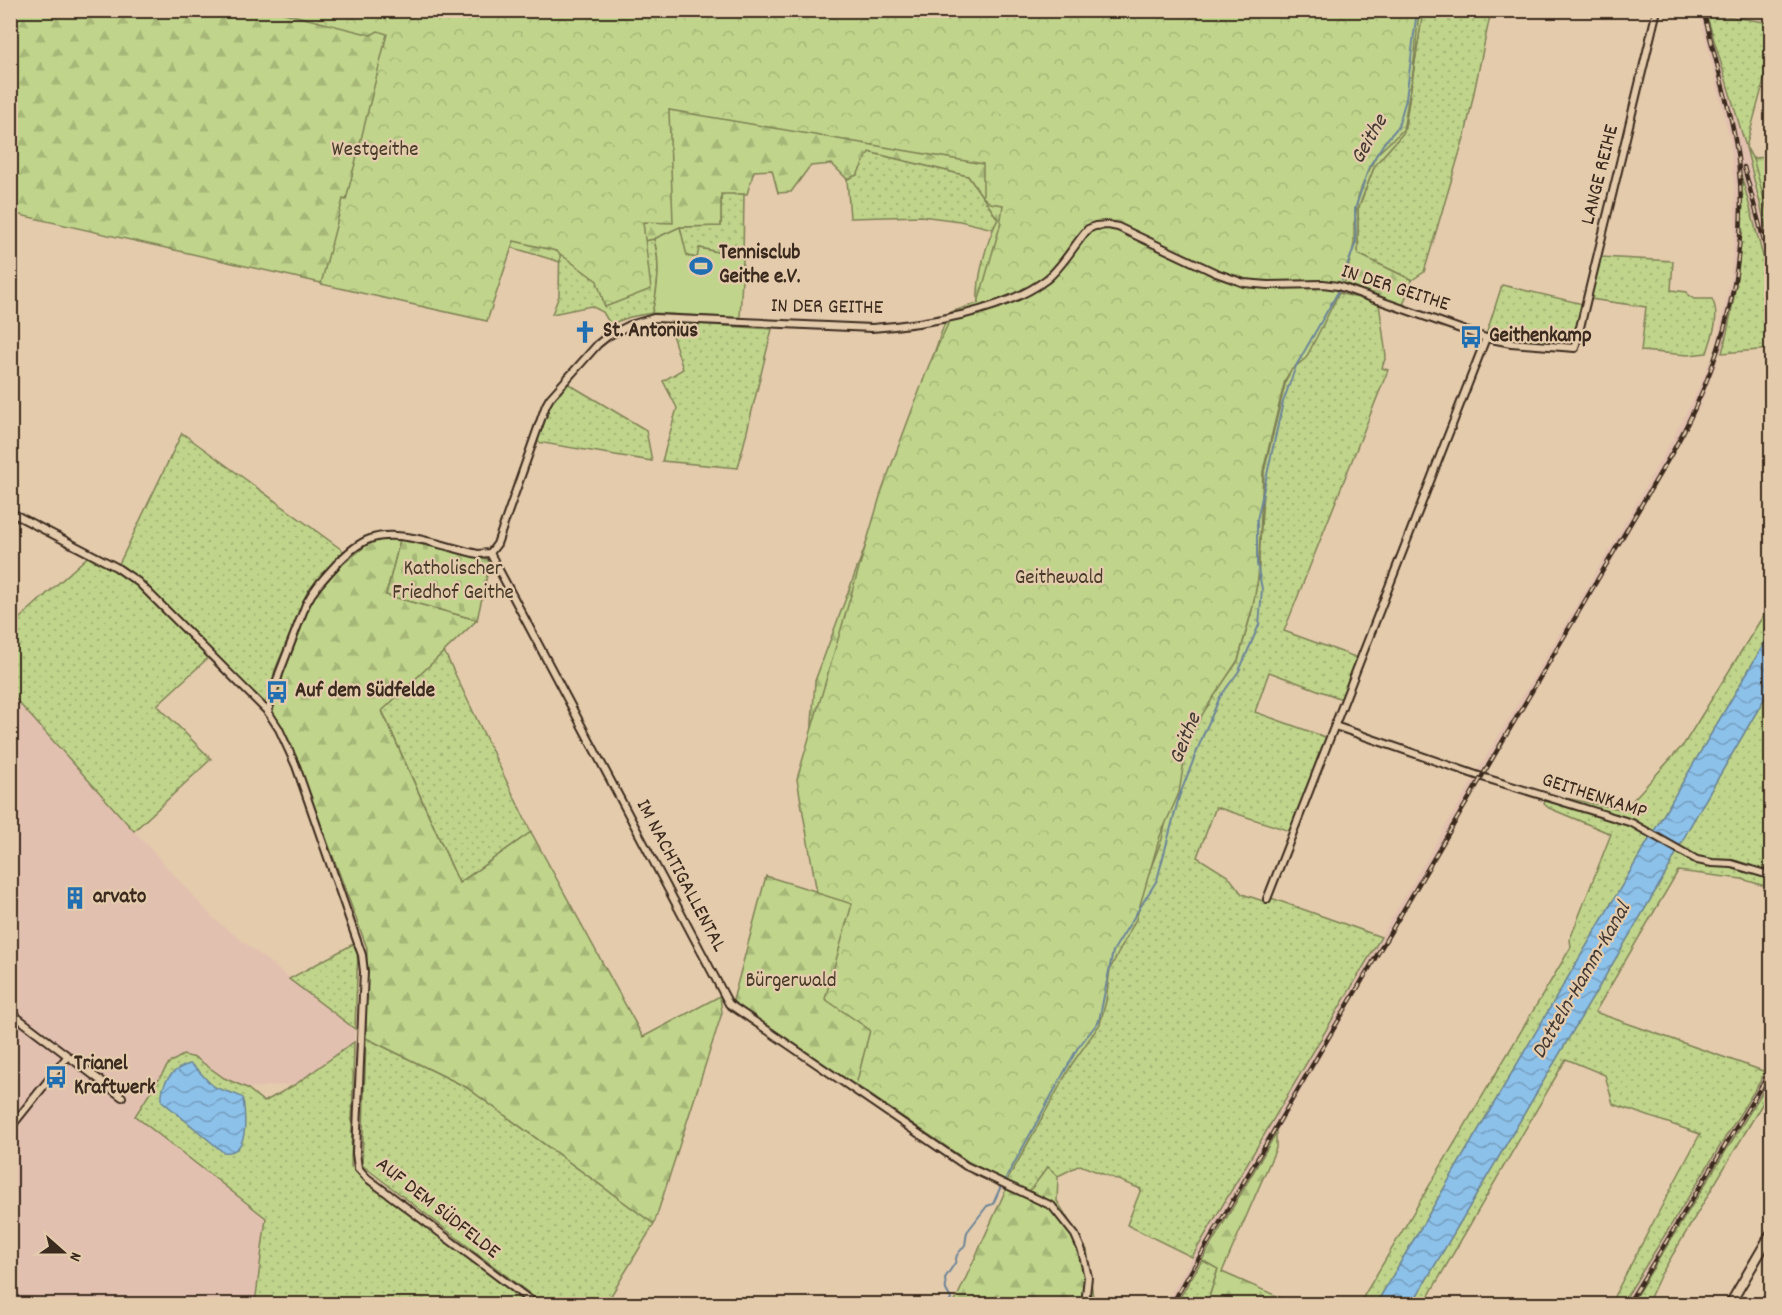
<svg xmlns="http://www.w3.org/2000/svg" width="1782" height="1315" viewBox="0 0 1782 1315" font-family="Dekko,sans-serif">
	<defs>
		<pattern id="grass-dots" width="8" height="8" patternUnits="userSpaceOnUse" patternTransform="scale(1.5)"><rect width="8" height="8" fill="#c0d58b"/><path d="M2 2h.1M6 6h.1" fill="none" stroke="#a6b778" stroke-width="1.8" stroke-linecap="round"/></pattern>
		<pattern id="forest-firs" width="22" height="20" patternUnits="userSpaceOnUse" patternTransform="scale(1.5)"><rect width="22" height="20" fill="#c0d58b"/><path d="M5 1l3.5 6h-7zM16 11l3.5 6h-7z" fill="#a6b778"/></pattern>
		<pattern id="cemetery-stones" width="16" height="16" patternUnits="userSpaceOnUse" patternTransform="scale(1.5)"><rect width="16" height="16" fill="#c0d58b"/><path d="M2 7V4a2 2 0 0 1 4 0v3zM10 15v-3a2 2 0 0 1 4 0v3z" fill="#a6b778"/></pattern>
		<pattern id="park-crowns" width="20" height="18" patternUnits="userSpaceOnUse" patternTransform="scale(1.5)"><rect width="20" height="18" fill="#c0d58b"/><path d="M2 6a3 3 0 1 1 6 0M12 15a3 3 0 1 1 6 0" fill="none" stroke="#a6b778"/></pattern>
		<pattern id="water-waves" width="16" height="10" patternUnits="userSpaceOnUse" patternTransform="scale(1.5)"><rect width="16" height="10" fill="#8cc1ea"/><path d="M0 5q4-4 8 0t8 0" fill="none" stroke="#749dbd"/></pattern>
	</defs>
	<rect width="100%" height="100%" fill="#e4cbac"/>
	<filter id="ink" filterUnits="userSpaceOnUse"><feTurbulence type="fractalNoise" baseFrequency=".0167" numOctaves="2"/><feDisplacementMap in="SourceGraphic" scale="12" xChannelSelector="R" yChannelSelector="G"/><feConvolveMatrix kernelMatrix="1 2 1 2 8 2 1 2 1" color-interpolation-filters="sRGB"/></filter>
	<g filter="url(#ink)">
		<g fill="#e2c0b0">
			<polygon points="1699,11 1706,11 1706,13 1746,147 1771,248 1771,286 1739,167 1742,226 1736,282 1729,324 1722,353 1714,354 1730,281 1735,225 1734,187 1730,140"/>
			<polygon points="1718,360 1700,406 1626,537 1484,778 1476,774 1618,535 1673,438 1692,402 1710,361"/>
			<polygon points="10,694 214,919 355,1029 354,1042 296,1084 247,1088 224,1078 196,1058 237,1196 266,1218 255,1304 11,1304"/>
			<polygon points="1473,780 1481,782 1176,1304 1165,1304"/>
			<polygon points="1771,1064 1771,1078 1631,1304 1622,1304"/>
		</g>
		<g fill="url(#grass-dots)" stroke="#7e8054" stroke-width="1.5">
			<polygon points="1423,11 1491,11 1466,131 1424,272 1412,280 1358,254 1358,209 1375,165 1404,132"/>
			<path d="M1706,13l65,10v32l-25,92c16,24 25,72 25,101l-25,-101z"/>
			<polygon points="868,152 968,176 998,219 993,229 960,221 921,216 850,218 847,179 857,175"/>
			<path d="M1738,163l33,123v63l-49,4c11,-41 17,-83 20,-124 1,-22 -3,-44 -4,-66z"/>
			<path d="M561,164l83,77 10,-2c7,25 4,49 -2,74l-22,4 -20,7 -7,-12 -12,-6 -39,8 7,-18z"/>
			<polygon points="721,193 744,194 743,258 700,248 697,258 686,256 680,227 721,226"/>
			<path d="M1600,257l73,4 -2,29 16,2 1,3 6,4h18c9,17 0,37 -5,54l-19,2 -47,-4 5,-44 -56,-8z"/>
			<polygon points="1502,285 1583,304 1573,338 1563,345 1486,335"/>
			<polygon points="1334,292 1379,303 1386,356 1382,368 1388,370 1284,631 1358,658 1342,699 1269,672 1255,712 1328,738 1293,832 1216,807 1197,857 1229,877 1242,894 1269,903 1271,898 1381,937 1192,1257 1127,1225 1141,1189 1080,1165 1058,1176 1048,1167 1028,1193 979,1173 1085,926 1184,737 1258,578 1264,471 1286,380"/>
			<polygon points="668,322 772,329 738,468 662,461 677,408 663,381 683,369"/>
			<polygon points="567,383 646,430 652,461 537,442 552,401"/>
			<polygon points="182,433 345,552 308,591 275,670 264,713 208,658 157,705 211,759 134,831 11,694 10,627 93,552 119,564"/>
			<polygon points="1771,603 1771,632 1376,1304 1359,1304 1571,947 1570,939 1611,834 1549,808 1544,804 1547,794 1624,810 1684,744"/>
			<polygon points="444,651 531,832 459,883 382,710"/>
			<polygon points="1771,687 1771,888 1742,879 1678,871 1595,1012 1766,1072 1622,1304 1610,1304 1700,1134 1613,1104 1605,1075 1566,1059 1424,1304 1412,1304 1666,873 1689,828"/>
			<polygon points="357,942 358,949 355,1029 289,979"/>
			<polygon points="366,1038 466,1087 654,1224 606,1304 543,1304 362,1165"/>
			<polygon points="354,1042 351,1166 527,1304 255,1304 266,1218 135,1116 169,1063 183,1055 196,1058 224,1078 247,1088 264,1102 296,1084"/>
			<polygon points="1771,1078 1771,1089 1660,1276 1647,1304 1631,1304"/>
			<polygon points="1202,1260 1218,1269 1207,1304 1176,1304"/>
		</g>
		<g fill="url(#forest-firs)" stroke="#7e8054" stroke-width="1.5">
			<path d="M11,11h1412l-19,121 -29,33 -17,44v45l54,26 -9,25 -64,-24 -54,99 -21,91 -6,107 -6,32 -14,51 -54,76 -22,102 -28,72 -49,15 -106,247 -247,-169 34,-128 62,19 -16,-93v-79l3,-42 69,-185 61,-174 4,-6 29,-10c-2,-25 8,-64 20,-87l-30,-43 -99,-24 -12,23 -10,4 -15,-15 -22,2 -19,26 -13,1 -6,-23 -18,1 -7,23h-26v32l-41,1 -26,12 -10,2 -83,-76 -1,97 -76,-23 -26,75 -447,-101z"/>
			<polygon points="1771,157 1772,157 1771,225 1753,158"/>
			<polygon points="390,539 400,540 386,595 477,620 382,711 459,883 531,832 643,1037 720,996 722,1013 654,1224 466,1087 366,1038 367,948 299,765 272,711 284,672 314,595 343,564 372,541"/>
			<polygon points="1276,1133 1276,1148 1222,1272 1295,1304 1207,1304 1218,1269 1202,1260"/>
			<polygon points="1048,1167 1058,1176 1057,1201 1087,1250 1093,1298 1092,1304 954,1304 1008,1185 1013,1184 1028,1193"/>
		</g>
		<polygon fill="url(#cemetery-stones)" stroke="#7e8054" stroke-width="1.5" points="400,540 485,558 490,562 477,620 386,595"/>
		<polygon fill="url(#park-crowns)" stroke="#7e8054" stroke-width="1.5" points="276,11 1419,11 1413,72 1403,130 1377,154 1364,181 1358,197 1354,226 1354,244 1345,281 1306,358 1291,370 1285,380 1263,471 1258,578 1253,606 1238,660 1205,710 1191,735 1185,755 1179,793 1160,836 1136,919 1110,969 1106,1001 1100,1024 1072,1064 1007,1181 969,1162 856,1085 870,1030 825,999 852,904 817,893 797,779 881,493 929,365 948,324 945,314 978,303 1000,226 1003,205 990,203 983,197 983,164 669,110 673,223 643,222 651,289 605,307 597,281 556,251 514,241 487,321 321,284 343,199 346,200 387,34 378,31 371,35"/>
		<path fill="#c0d58b" stroke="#7e8054" stroke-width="1.5" d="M680,227l7,29 10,2 2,-10 44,10 -3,60 -88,-5c6,-25 9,-49 2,-74z"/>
		<g fill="url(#water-waves)" stroke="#6c8598" stroke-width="1.5">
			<polygon points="1771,632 1771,687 1689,828 1666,873 1412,1304 1376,1304"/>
			<path d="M190,1064c11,6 16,18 25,23 9,5 19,5 28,11 2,16 8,58 -20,54l-61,-51c-2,-18 11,-33 28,-37z"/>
		</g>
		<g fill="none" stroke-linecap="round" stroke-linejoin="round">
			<g stroke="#6c8598" stroke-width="2">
				<polyline points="1342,280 1356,242 1355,209 1369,167 1384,143 1398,127 1406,99 1417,10"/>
				<polyline points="1005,1180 1077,1049 1099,1021 1113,951 1157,880 1179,797 1202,738 1220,697 1239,671 1259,625 1262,589 1257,564 1257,520 1283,402 1296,366 1338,292"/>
				<polyline points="949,1304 951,1299 946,1290 945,1278 955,1263 957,1255 965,1245 967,1232 987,1206 993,1204 1001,1186"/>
			</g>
			<g stroke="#3b2a1e" stroke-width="10">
				<g id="minor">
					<polyline points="10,512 116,567 138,582 268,712 279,729 296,766 362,955 364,972 356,1153 358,1168 367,1178 535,1304"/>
					<polyline points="490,553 729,1004 966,1166 1052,1206 1075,1235 1082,1251 1088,1277 1085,1304"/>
					<path d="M268,712l11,-38 27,-70c7,-14 17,-25 28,-37 9,-10 22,-23 36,-28 29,-11 78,9 108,15l12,-1 7,-9 49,-139 4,-7 48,-54 10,-8 22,-11 24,-7 218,10c54,-4 132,-16 175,-49 16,-13 27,-34 41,-50l7,-3 13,-1 10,2 98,46 28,10 24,2 55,-1 15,2 148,52 25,5 64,5 82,-338"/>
					<polyline points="1335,726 1482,777 1632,823 1697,860 1712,863 1732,864 1772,876"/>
					<polyline points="1267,899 1486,338"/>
					<polyline points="10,1012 122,1097"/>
					<polyline points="10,1128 67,1057"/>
				</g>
			</g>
			<g stroke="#3b2a1e" stroke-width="12">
				<polyline id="tertiary" points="1730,1304 1772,1232"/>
			</g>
			<use href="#minor" stroke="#e4cbac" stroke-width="6"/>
			<use href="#tertiary" stroke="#e4cbac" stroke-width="8"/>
			<g stroke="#3b2a1e" stroke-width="4.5">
				<g id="rail">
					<polyline points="1703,10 1731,118"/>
					<polyline points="1744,167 1772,271"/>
					<path d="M1172,1304l501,-853c59,-105 85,-223 56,-341"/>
					<polyline points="1628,1304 1772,1069"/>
				</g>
			</g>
			<use href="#rail" stroke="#e4cbac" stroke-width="2" stroke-dasharray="7" stroke-linecap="butt"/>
		</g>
	</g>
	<defs>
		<g id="stadium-bare" transform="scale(1.8)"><path d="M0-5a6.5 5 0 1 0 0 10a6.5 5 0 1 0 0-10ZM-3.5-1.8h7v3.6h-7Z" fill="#1f6fb2" stroke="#e4cbac" stroke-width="2.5" paint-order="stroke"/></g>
		<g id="church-bare" transform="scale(1.8)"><path d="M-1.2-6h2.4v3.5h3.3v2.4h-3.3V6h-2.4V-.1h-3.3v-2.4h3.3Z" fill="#1f6fb2" stroke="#e4cbac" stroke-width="2.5" paint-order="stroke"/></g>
		<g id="bus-bare" transform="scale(1.8)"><path d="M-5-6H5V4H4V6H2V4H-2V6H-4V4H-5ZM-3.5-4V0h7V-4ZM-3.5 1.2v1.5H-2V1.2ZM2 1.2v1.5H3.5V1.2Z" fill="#1f6fb2" stroke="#e4cbac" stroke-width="2.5" paint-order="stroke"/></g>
		<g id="building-bare" transform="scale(1.8)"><path d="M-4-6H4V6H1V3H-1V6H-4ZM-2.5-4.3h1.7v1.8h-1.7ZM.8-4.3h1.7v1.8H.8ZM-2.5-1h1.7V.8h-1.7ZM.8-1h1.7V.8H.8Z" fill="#1f6fb2" stroke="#e4cbac" stroke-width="2.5" paint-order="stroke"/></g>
	</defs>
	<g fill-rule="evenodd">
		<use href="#stadium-bare" x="701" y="266"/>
		<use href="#church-bare" x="585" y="332"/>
		<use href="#bus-bare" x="1471" y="337"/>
		<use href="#bus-bare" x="277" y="692"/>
		<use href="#building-bare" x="75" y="898"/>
		<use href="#bus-bare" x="56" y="1077"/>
	</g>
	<g text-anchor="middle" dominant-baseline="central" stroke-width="4.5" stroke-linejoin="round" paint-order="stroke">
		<g font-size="21" fill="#483b29" stroke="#e4cbac">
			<text x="375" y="151">Westgeithe</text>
			<text x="453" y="570">Katholischer<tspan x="453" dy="24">Friedhof Geithe</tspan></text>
			<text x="1059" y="579">Geithewald</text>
			<text x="791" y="982">Bürgerwald</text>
		</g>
		<g font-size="21" fill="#3b2a1e" stroke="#e4cbac">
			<text transform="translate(1601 175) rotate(-76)">LANGE REIHE</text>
			<text transform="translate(1395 289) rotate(18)">IN DER GEITHE</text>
			<text transform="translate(827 308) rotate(1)">IN DER GEITHE</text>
			<text transform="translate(1594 797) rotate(18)">GEITHENKAMP</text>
			<text transform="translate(680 876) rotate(62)">IM NACHTIGALLENTAL</text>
			<text transform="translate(437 1209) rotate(38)">AUF DEM SÜDFELDE</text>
		</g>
		<g font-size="21" font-weight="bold" fill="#3b2a1e" stroke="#e4cbac" text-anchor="start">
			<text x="719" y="254">Tennisclub<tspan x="719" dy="24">Geithe e.V.</tspan></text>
			<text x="603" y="332">St. Antonius</text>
			<text x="1489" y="337">Geithenkamp</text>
			<text x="295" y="692">Auf dem Südfelde</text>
			<text x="93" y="898">arvato</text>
			<text x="74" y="1065">Trianel<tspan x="74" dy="24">Kraftwerk</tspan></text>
		</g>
		<g font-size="22" font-style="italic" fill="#433932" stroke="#e4cbac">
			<text transform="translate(1370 140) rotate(-60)">Geithe</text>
			<text transform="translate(1186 739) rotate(-68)">Geithe</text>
			<text transform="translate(1582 981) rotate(-60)">Datteln-Hamm-Kanal</text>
		</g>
	</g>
	<rect width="1782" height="1315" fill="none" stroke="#e4cbac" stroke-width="36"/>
	<rect x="18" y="18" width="1746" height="1279" fill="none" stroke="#3b2a1e" stroke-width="2" filter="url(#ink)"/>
	<g transform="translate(63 1252) rotate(111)" stroke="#e4cbac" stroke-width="4.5" paint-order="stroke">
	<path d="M0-4.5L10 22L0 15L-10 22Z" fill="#3b2a1e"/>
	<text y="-9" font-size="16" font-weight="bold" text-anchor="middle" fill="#3b2a1e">N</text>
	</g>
</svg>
